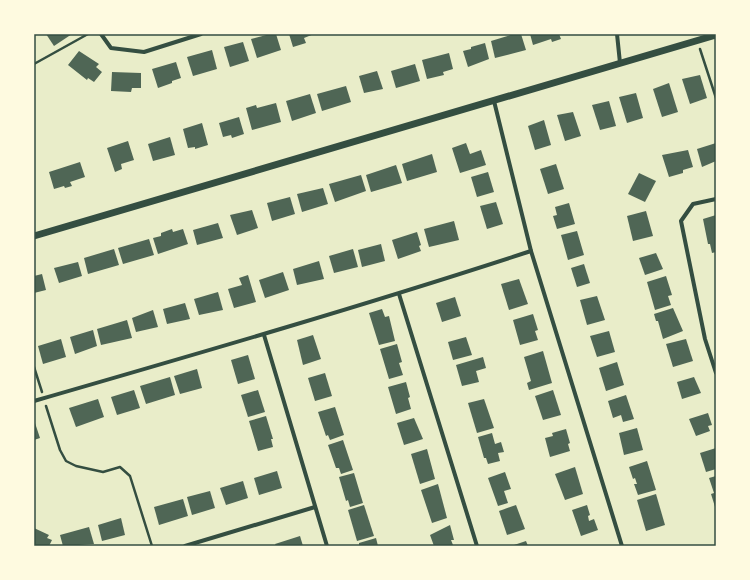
<svg xmlns="http://www.w3.org/2000/svg" width="750" height="580" viewBox="0 0 750 580" font-family="Karla,sans-serif">
	<rect width="100%" height="100%" fill="#e9edc9"/>
	<g fill="#4f6655">
		<polygon points="46,34 72,34 54,46"/>
		<polygon points="270,34 276,34 281,50 257,58 251,39"/>
		<polygon points="289,34 314,34 304,38 306,43 293,47"/>
		<polygon points="514,34 521,34 526,50 495,58 491,41"/>
		<polygon points="530,34 559,34 561,39 552,42 551,39 533,45"/>
		<polygon points="243,42 249,61 230,67 224,47"/>
		<polygon points="485,43 489,59 468,67 463,51 471,49 471,47"/>
		<polygon points="212,50 217,69 193,76 187,57"/>
		<polygon points="79,51 99,64 96,67 102,72 94,82 88,78 87,80 68,65"/>
		<polygon points="449,53 453,69 443,72 444,75 427,79 422,60"/>
		<polygon points="176,62 181,78 172,81 172,83 158,88 152,69"/>
		<polygon points="415,64 420,81 396,88 391,71"/>
		<polygon points="377,71 383,89 364,93 359,76"/>
		<polygon points="112,72 141,73 141,88 132,88 131,92 111,91"/>
		<polygon points="700,75 707,98 690,104 682,79"/>
		<polygon points="669,83 678,112 662,117 653,89"/>
		<polygon points="346,86 351,102 322,111 317,94"/>
		<polygon points="636,93 643,118 627,123 619,97"/>
		<polygon points="310,94 316,113 292,121 286,101"/>
		<polygon points="609,101 616,126 600,130 592,105"/>
		<polygon points="276,103 281,122 252,130 246,108 256,105 257,108"/>
		<polygon points="573,112 581,136 565,141 557,115"/>
		<polygon points="239,117 244,134 232,138 231,135 223,137 219,123"/>
		<polygon points="544,120 551,145 535,150 528,126"/>
		<polygon points="202,123 208,145 195,149 195,147 188,148 183,129"/>
		<polygon points="170,137 175,155 153,161 148,144"/>
		<polygon points="128,141 134,160 121,164 122,169 115,172 107,148"/>
		<polygon points="466,143 470,154 481,150 486,165 460,173 452,148"/>
		<polygon points="716,143 716,161 702,167 697,149"/>
		<polygon points="688,150 693,167 683,170 683,173 669,177 662,155"/>
		<polygon points="432,154 437,172 407,181 402,164"/>
		<polygon points="80,162 85,177 70,182 72,186 65,188 64,186 54,189 49,172"/>
		<polygon points="556,164 564,189 548,194 540,169"/>
		<polygon points="396,165 402,183 371,192 366,175"/>
		<polygon points="488,172 494,192 477,197 471,177"/>
		<polygon points="639,173 656,181 645,202 628,194"/>
		<polygon points="361,175 366,191 335,202 329,184"/>
		<polygon points="323,188 328,204 302,212 297,194"/>
		<polygon points="290,197 295,214 272,221 267,203"/>
		<polygon points="496,202 503,224 487,229 480,206"/>
		<polygon points="569,203 575,224 557,229 553,216 557,215 555,207"/>
		<polygon points="252,210 258,228 237,235 230,215"/>
		<polygon points="646,211 653,236 633,241 627,216"/>
		<polygon points="716,215 716,252 712,253 710,244 708,244 703,219"/>
		<polygon points="454,221 459,240 429,247 424,229"/>
		<polygon points="218,223 223,238 197,245 193,230"/>
		<polygon points="172,229 173,232 183,229 188,244 158,254 153,238 161,236 161,233"/>
		<polygon points="577,231 584,255 568,260 561,235"/>
		<polygon points="417,232 421,245 419,246 421,251 398,259 392,240"/>
		<polygon points="149,239 154,255 123,264 118,248"/>
		<polygon points="381,244 385,261 362,267 358,250"/>
		<polygon points="114,249 119,265 88,274 84,258"/>
		<polygon points="353,249 358,267 334,273 329,256"/>
		<polygon points="656,253 663,269 645,275 639,258"/>
		<polygon points="319,261 324,279 297,285 293,269"/>
		<polygon points="78,262 82,276 59,283 54,268"/>
		<polygon points="584,264 590,283 577,287 571,268"/>
		<polygon points="283,272 289,290 265,298 259,280"/>
		<polygon points="42,274 46,290 34,293 34,276"/>
		<polygon points="248,275 256,302 234,308 228,289 242,285 239,278"/>
		<polygon points="666,276 672,295 668,296 671,305 655,310 647,282"/>
		<polygon points="519,279 528,304 509,310 501,284"/>
		<polygon points="218,292 223,310 199,315 194,299"/>
		<polygon points="597,296 605,320 587,325 580,300"/>
		<polygon points="455,297 461,316 442,322 436,303"/>
		<polygon points="185,303 190,319 167,324 163,309"/>
		<polygon points="673,308 683,331 663,339 658,321 656,321 654,314"/>
		<polygon points="382,309 385,317 389,316 395,341 379,345 369,313"/>
		<polygon points="153,310 158,327 136,332 132,318"/>
		<polygon points="533,314 538,330 535,331 538,340 520,345 513,320"/>
		<polygon points="127,320 132,338 101,345 97,329"/>
		<polygon points="93,330 97,346 75,354 70,337"/>
		<polygon points="609,331 615,352 597,357 590,336"/>
		<polygon points="313,335 321,359 303,365 297,340"/>
		<polygon points="466,337 472,355 453,360 448,342"/>
		<polygon points="61,339 66,357 43,364 38,346"/>
		<polygon points="686,339 693,361 673,367 666,344"/>
		<polygon points="397,344 402,362 399,363 403,375 389,379 380,349"/>
		<polygon points="543,351 552,383 529,390 527,383 531,381 524,357"/>
		<polygon points="248,355 255,379 238,384 231,360"/>
		<polygon points="483,357 486,368 476,371 479,382 462,386 456,365"/>
		<polygon points="617,362 624,385 606,391 599,368"/>
		<polygon points="197,369 202,388 180,394 174,376"/>
		<polygon points="325,373 332,396 315,401 308,378"/>
		<polygon points="170,377 175,395 146,404 140,386"/>
		<polygon points="694,377 701,393 682,399 677,382"/>
		<polygon points="406,382 410,397 408,398 411,409 396,414 388,387"/>
		<polygon points="134,390 140,408 117,415 111,397"/>
		<polygon points="258,390 265,412 248,417 241,395"/>
		<polygon points="553,390 561,415 543,420 535,396"/>
		<polygon points="626,395 634,419 623,422 621,415 613,418 608,401"/>
		<polygon points="98,399 104,417 76,427 69,408"/>
		<polygon points="484,399 494,428 477,433 468,403"/>
		<polygon points="335,407 344,435 330,440 328,435 326,436 318,412"/>
		<polygon points="708,413 712,425 708,426 710,431 696,436 689,419"/>
		<polygon points="266,416 273,439 271,439 273,447 258,451 249,421"/>
		<polygon points="414,418 423,439 404,445 397,423"/>
		<polygon points="34,420 40,438 34,440"/>
		<polygon points="637,428 643,450 624,455 619,433"/>
		<polygon points="566,429 570,443 568,444 570,451 550,457 545,438 553,436 552,433"/>
		<polygon points="492,433 495,444 501,442 504,452 498,453 500,461 488,464 486,458 484,458 478,437"/>
		<polygon points="343,440 353,470 341,474 339,468 336,468 328,445"/>
		<polygon points="716,448 716,469 706,472 700,453"/>
		<polygon points="427,449 435,479 420,484 411,454"/>
		<polygon points="647,461 656,490 638,495 634,484 637,484 635,478 633,479 629,467"/>
		<polygon points="575,467 583,494 565,500 555,474"/>
		<polygon points="277,471 282,488 259,495 254,478"/>
		<polygon points="505,472 511,489 504,491 508,503 498,506 488,478"/>
		<polygon points="354,473 363,503 350,507 348,500 346,501 339,477"/>
		<polygon points="716,476 716,510 711,494 714,493 709,478"/>
		<polygon points="243,481 248,498 226,505 220,488"/>
		<polygon points="438,484 447,518 432,523 421,490"/>
		<polygon points="210,491 215,508 192,515 187,497"/>
		<polygon points="656,494 665,525 646,531 637,500"/>
		<polygon points="183,499 188,516 159,525 154,507"/>
		<polygon points="364,505 374,536 357,541 348,510"/>
		<polygon points="516,505 525,529 507,535 499,511"/>
		<polygon points="587,505 590,515 588,516 589,521 594,519 598,530 581,536 572,510"/>
		<polygon points="121,518 125,535 102,541 98,525"/>
		<polygon points="450,525 454,540 451,540 453,545 434,546 430,535"/>
		<polygon points="89,527 94,544 63,546 60,535"/>
		<polygon points="34,528 49,535 47,538 52,540 49,546 34,546"/>
		<polygon points="300,536 303,546 276,546 275,544"/>
		<polygon points="376,538 378,546 359,546 359,543"/>
		<polygon points="526,541 528,546 511,546"/>
	</g>
	<g fill="none" stroke-linecap="round" stroke-linejoin="round">
		<g stroke="#344e41" stroke-width="2.5">
			<polyline points="700,49 716,98"/>
			<polyline points="34,64 88,34"/>
			<polyline points="34,367 42,392"/>
			<polyline points="46,406 60,450 66,461 76,466 103,472 120,467 130,476 152,546"/>
		</g>
		<g stroke="#344e41" stroke-width="4">
			<polyline points="101,34 111,48 144,52 201,34"/>
			<polyline points="617,34 620,63"/>
			<polyline points="494,101 531,251 622,546"/>
			<polyline points="716,199 693,204 681,221 705,339 716,373"/>
			<polyline points="399,294 477,546"/>
			<polyline points="264,335 327,546"/>
			<path d="M34,401c166,-48 332,-96 497,-150"/>
			<polyline points="185,546 315,507"/>
		</g>
		<polyline stroke="#344e41" stroke-width="7" points="34,236 716,35"/>
	</g>
	<rect width="750" height="580" fill="none" stroke="#fefae0" stroke-width="70"/>
	<rect x="35" y="35" width="680" height="510" fill="none" stroke="#344e41" stroke-width="1.5"/>
</svg>
